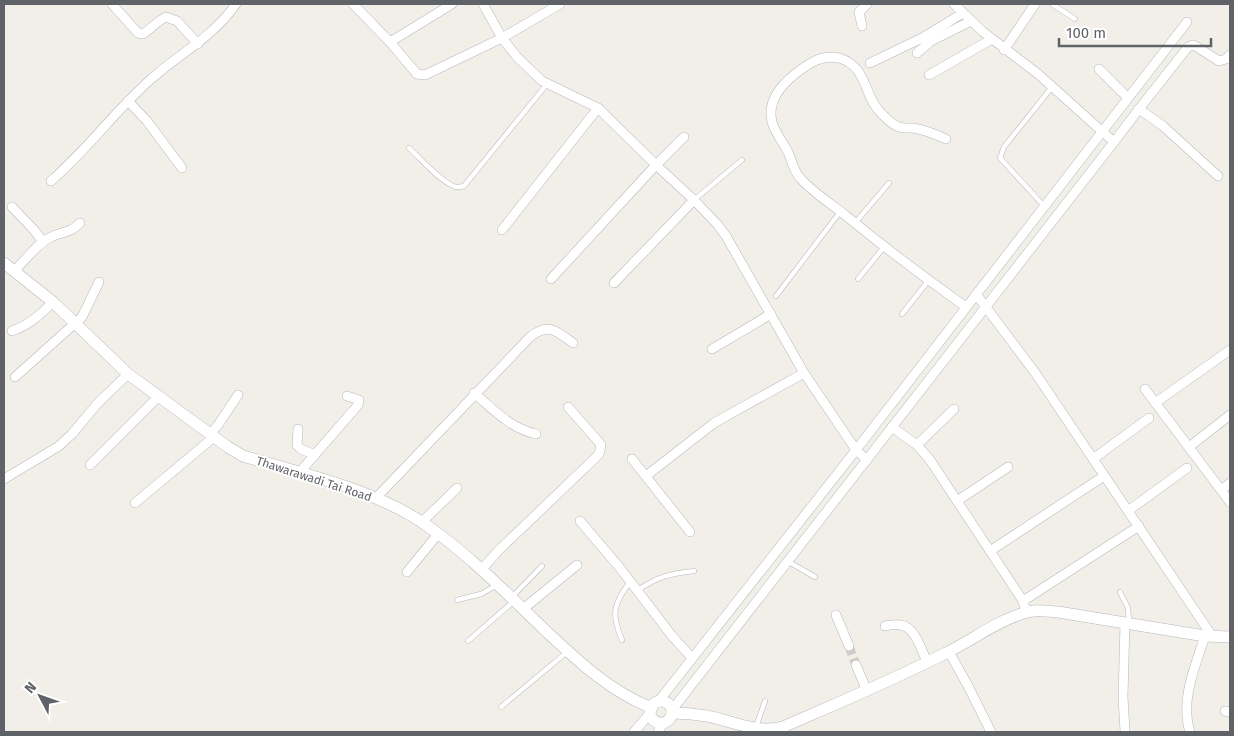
<svg xmlns="http://www.w3.org/2000/svg" width="1234" height="736" viewBox="0 0 1234 736" font-family="'Fira Sans',sans-serif">
	<rect width="100%" height="100%" fill="#f1efe8"/>
	<g fill="none" stroke-linecap="round" stroke-linejoin="round">
		<polyline stroke="#ccccc8" stroke-width="9" stroke-dasharray="9 4.5" stroke-linecap="butt" points="849,646 856,665"/>
		<g stroke="#b5b8bc" stroke-width="5.5">
			<g id="service">
				<polyline points="1052,4 1075,19"/>
				<path d="M409,148c13,12 29,31 44,38 4,2 7,1 11,0l83,-102"/>
				<polyline points="694,200 742,160"/>
				<polyline points="1044,206 1000,158 1004,147 1052,87"/>
				<polyline points="855,223 889,183"/>
				<polyline points="858,279 884,247"/>
				<polyline points="776,296 840,212"/>
				<polyline points="902,314 929,280"/>
				<polyline points="789,562 815,577"/>
				<path d="M638,590c21,-14 31,-16 56,-19"/>
				<polyline points="1120,592 1128,608 1129,623"/>
				<polyline points="512,597 542,566"/>
				<polyline points="457,600 481,594 497,585"/>
				<path d="M622,640c-11,-26 -9,-36 8,-58"/>
				<polyline points="468,641 514,601"/>
				<polyline points="501,707 567,652"/>
				<polyline points="756,727 765,701"/>
			</g>
		</g>
		<g stroke="#b5b8bc" stroke-width="10">
			<g id="minor">
				<path d="M112,4l26,29 5,1c8,-5 14,-13 23,-17l11,4 21,23"/>
				<polyline points="353,4 390,42 417,74 425,75 502,38 560,4"/>
				<polyline points="483,4 502,38 517,57 542,81 598,108 656,165 694,200 717,224 726,236 804,373 856,450 867,460"/>
				<polyline points="862,26 859,12 867,4"/>
				<polyline points="390,42 452,4"/>
				<polyline points="1004,50 1035,4"/>
				<polyline points="917,53 931,41 971,21"/>
				<polyline points="870,63 922,38 963,13"/>
				<polyline points="1099,69 1128,98"/>
				<polyline points="929,75 992,39"/>
				<polyline points="128,101 147,121 182,168"/>
				<polyline points="1139,109 1188,47 1193,45 1197,47 1219,61 1226,59 1230,55"/>
				<path d="M946,139c-9,-4 -18,-8 -28,-10 -6,-2 -13,0 -19,-2 -7,-2 -13,-9 -18,-14 -18,-17 -13,-47 -42,-55 -18,-4 -31,6 -44,16 -15,12 -28,28 -23,48 3,11 11,20 16,30 4,9 6,20 13,27 13,14 30,25 44,36 39,32 80,63 121,92"/>
				<polyline points="1114,142 1139,109 1163,126 1218,176"/>
				<path d="M51,181c36,-31 64,-70 99,-101 30,-27 62,-42 86,-76"/>
				<polyline points="12,207 35,231 43,242"/>
				<polyline points="502,230 598,108"/>
				<path d="M15,270c11,-10 22,-27 36,-33 12,-6 18,-3 29,-14"/>
				<polyline points="551,279 656,165 684,137"/>
				<polyline points="614,283 694,200"/>
				<polyline points="976,294 1036,374 1212,636"/>
				<path d="M12,331c17,-6 28,-16 41,-29"/>
				<polyline points="712,349 771,314"/>
				<polyline points="15,377 82,317 99,282"/>
				<polyline points="1145,389 1230,502"/>
				<path d="M474,393c20,17 36,35 62,41"/>
				<polyline points="1155,403 1230,350"/>
				<polyline points="892,427 917,445 930,460 1023,601 1026,612"/>
				<polyline points="298,429 297,445 301,449 315,455"/>
				<polyline points="210,434 218,425 238,395"/>
				<polyline points="917,445 954,409"/>
				<polyline points="1189,447 1230,415"/>
				<polyline points="632,459 690,532"/>
				<polyline points="1093,459 1149,418"/>
				<polyline points="90,465 158,397"/>
				<polyline points="299,473 358,405 359,400 347,396"/>
				<polyline points="646,476 714,423 804,373"/>
				<polyline points="4,479 59,446 72,434 97,404 128,374"/>
				<polyline points="1221,490 1230,483"/>
				<path d="M376,498l154,-161c18,-15 27,-6 43,6"/>
				<polyline points="957,501 1008,467"/>
				<polyline points="135,503 214,437"/>
				<polyline points="1128,511 1187,468"/>
				<polyline points="580,521 620,568 672,636 692,658"/>
				<polyline points="422,522 457,488"/>
				<polyline points="990,551 1104,476"/>
				<polyline points="481,570 499,550 592,461 599,454 601,445 598,441 568,407"/>
				<polyline points="407,572 438,534"/>
				<polyline points="1023,601 1139,526"/>
				<polyline points="523,609 577,565"/>
				<polyline points="836,615 849,646"/>
				<polyline points="1125,623 1123,697 1125,732"/>
				<path d="M885,626c5,-1 11,-2 16,-1 14,2 21,26 26,37"/>
				<polyline points="949,652 967,684 991,732"/>
				<polyline points="856,665 867,691"/>
				<polyline points="658,702 856,450 1187,22"/>
				<polyline points="672,710 1114,142 1038,74 982,31 954,4"/>
				<polyline points="1225,711 1230,712"/>
				<polyline points="634,732 651,712"/>
				<polyline points="658,732 664,722"/>
				<path d="M1190,732c-10,-32 5,-65 15,-96"/>
			</g>
		</g>
		<g stroke="#b5b8bc" stroke-width="12">
			<g id="tertiary">
				<path d="M4,263l49,39 75,72 100,73 15,9c60,18 135,34 186,71 43,30 81,70 119,106 31,29 63,59 104,75"/>
				<circle cx="661" cy="712" r="11"/>
				<path d="M672,713c12,0 23,1 35,3 25,5 51,18 76,11 55,-24 110,-47 163,-74 25,-12 49,-31 75,-39 12,-5 25,-3 37,-2l147,24 25,1"/>
			</g>
		</g>
		<use href="#service" stroke="#fff" stroke-width="4.5"/>
		<use href="#minor" stroke="#fff" stroke-width="9"/>
		<use href="#tertiary" stroke="#fff" stroke-width="11"/>
	</g>
	<g text-anchor="middle" dominant-baseline="central" stroke-width="4" stroke-linejoin="round" paint-order="stroke">
		<g font-size="12" fill="#5f6368" stroke="#fff">
			<text transform="translate(314 479) rotate(18)">Thawarawadi Tai Road</text>
		</g>
	</g>
	<rect width="1234" height="736" fill="none" stroke="#5f6368" stroke-width="10"/>
	<g transform="translate(40 696) rotate(311)" stroke="#ffffff" stroke-width="4" paint-order="stroke">
	<path d="M0-4L9 19L0 12L-9 19Z" fill="#5f6368"/>
	<text y="-8" font-size="14" font-weight="bold" text-anchor="middle" fill="#5f6368">N</text>
	</g>
	<path d="M1059 38v8h152v-8" fill="none" stroke="#5f6368" stroke-width="2.5"/>
	<text x="1066" y="38" font-size="15" fill="#5f6368" stroke="#ffffff" stroke-width="4" paint-order="stroke">100 m</text>
</svg>
